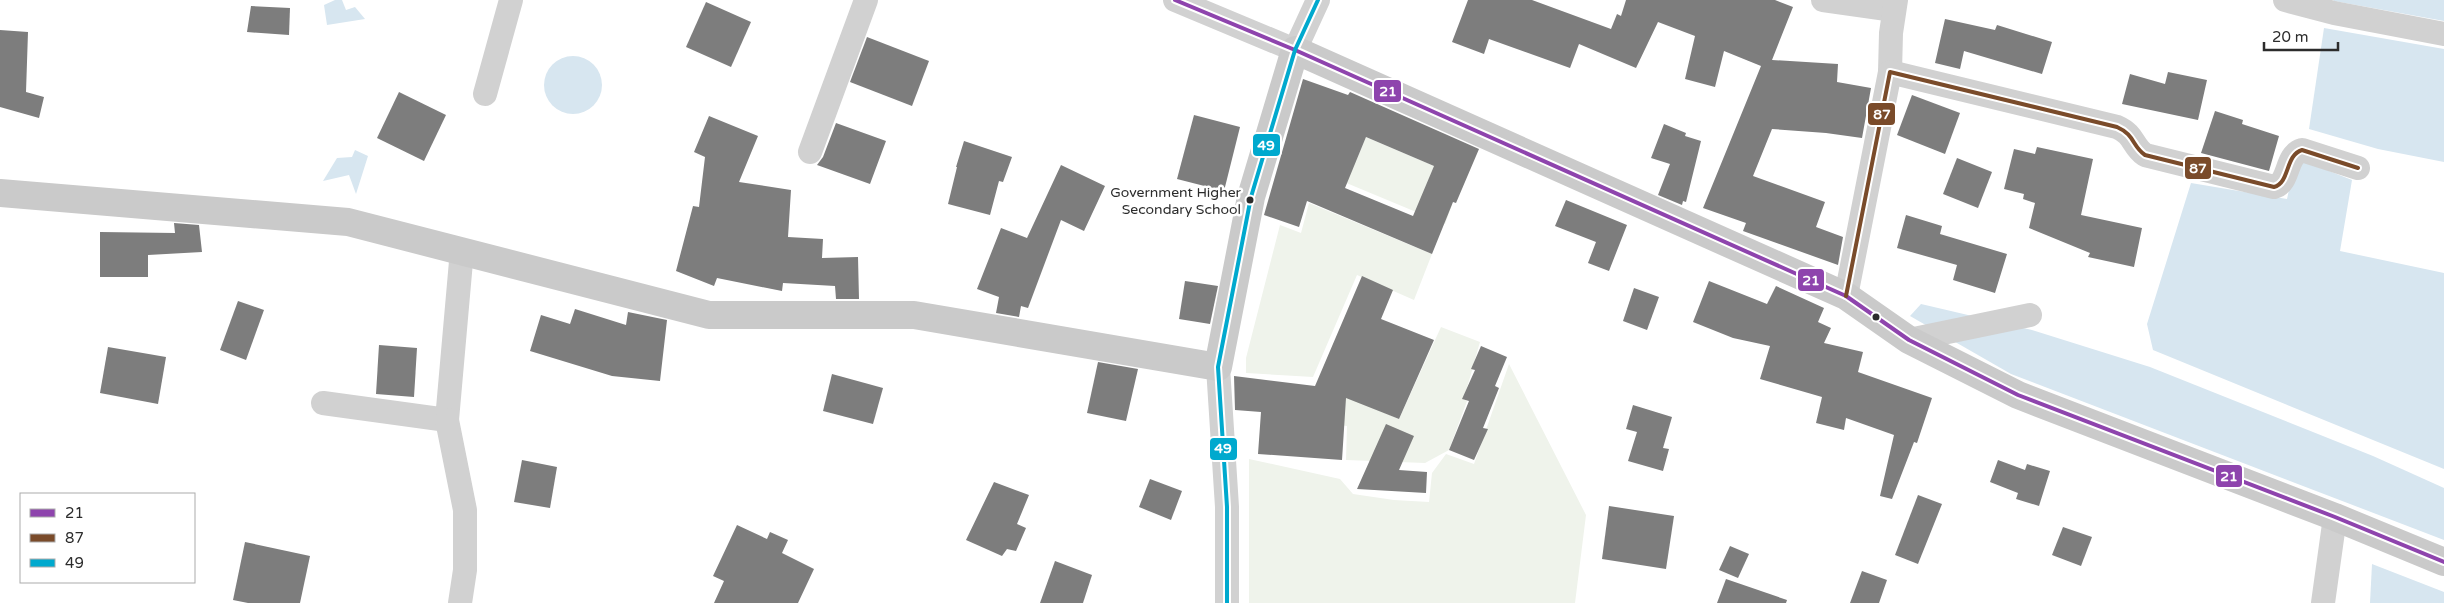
<svg xmlns="http://www.w3.org/2000/svg" width="2444" height="603" viewBox="0 0 2444 603" font-family="'Varela Round',sans-serif">
	<rect width="100%" height="100%" fill="#fff"/>
	<g fill="#eff3eb">
		<polygon points="1366,137 1434,166 1423,193 1452,205 1445,224 1320,172 1356,161"/>
		<polygon points="1309,203 1432,254 1414,300 1357,275 1313,377 1246,373 1246,358 1280,225 1301,233"/>
		<path d="M1441,327l39,15c-6,20 -10,38 -17,57l4,2 -18,49 -24,13 -79,-3 1,-34 -18,-2v-34l70,29z"/>
		<polygon points="1509,364 1586,515 1575,603 1249,603 1249,459 1340,479 1353,494 1394,500 1429,502 1432,473 1446,454 1474,464"/>
	</g>
	<g fill="#d7e6f0">
		<polygon points="335,0 342,0 346,10 355,7 365,19 327,25 324,5"/>
		<polygon points="2333,0 2444,0 2444,21 2334,1"/>
		<polygon points="2324,28 2444,49 2444,162 2378,149 2309,129"/>
		<circle cx="573" cy="85" r="29"/>
		<polygon points="355,150 368,156 356,194 349,175 323,181 337,158 352,157"/>
		<polygon points="2296,158 2352,180 2340,251 2444,273 2444,469 2153,350 2147,324 2191,183 2287,199"/>
		<polygon points="1921,304 2032,330 2150,367 2373,456 2444,488 2444,540 2011,374 1910,316"/>
		<polygon points="2372,564 2444,592 2444,603 2370,603"/>
	</g>
	<g fill="#7d7d7d" fill-rule="evenodd">
		<polygon points="1468,0 1532,0 1611,29 1617,14 1621,16 1626,0 1775,0 1793,7 1772,60 1838,64 1837,82 1871,88 1862,138 1826,133 1772,129 1753,176 1825,202 1816,227 1843,237 1838,265 1743,231 1746,223 1703,208 1761,66 1724,51 1715,87 1685,79 1695,36 1658,22 1636,68 1579,44 1570,68 1489,39 1484,54 1452,42"/>
		<polygon points="706,2 751,22 731,67 686,47"/>
		<polygon points="251,6 290,8 289,35 247,32"/>
		<polygon points="1945,19 1995,30 1997,25 2052,42 2042,74 1964,51 1960,69 1935,63"/>
		<polygon points="0,30 28,32 26,92 44,97 39,118 0,107"/>
		<polygon points="867,37 929,61 912,106 850,82"/>
		<polygon points="2168,72 2207,80 2198,120 2122,104 2130,74 2165,84"/>
		<path d="M1303,79l45,16 2,-3 129,57 -23,54 -3,-1 -21,52 -125,-53 -8,26 -35,-12zM1366,137l68,29 -21,50 -68,-28z"/>
		<polygon points="399,92 446,115 424,161 377,138"/>
		<polygon points="1912,95 1960,113 1945,154 1897,135"/>
		<polygon points="2215,111 2243,120 2242,124 2279,136 2269,171 2201,153"/>
		<polygon points="1194,115 1240,127 1224,191 1177,179"/>
		<polygon points="709,116 758,136 739,182 791,190 788,237 823,239 822,258 858,257 859,299 836,299 835,286 783,283 782,291 717,278 714,286 676,271 693,206 699,207 705,157 694,152"/>
		<polygon points="836,123 886,141 870,184 817,165 823,157"/>
		<polygon points="1664,124 1686,133 1685,136 1701,141 1686,202 1683,201 1682,205 1658,195 1670,164 1651,158"/>
		<polygon points="964,141 1012,157 1003,182 999,181 990,215 948,204 957,167 956,167"/>
		<polygon points="2037,147 2093,159 2081,215 2142,228 2134,267 2088,257 2090,253 2029,228 2035,203 2023,199 2024,194 2004,189 2014,149 2035,154"/>
		<polygon points="1957,158 1992,172 1978,208 1943,194"/>
		<polygon points="1061,165 1105,186 1084,231 1061,220 1028,308 1021,306 1019,317 996,313 999,297 977,289 1001,228 1027,238"/>
		<polygon points="1566,200 1627,225 1609,271 1588,263 1596,242 1555,226"/>
		<polygon points="1906,215 1942,226 1940,234 2007,254 1995,293 1953,280 1957,265 1897,248"/>
		<polygon points="174,223 199,225 202,252 148,255 148,277 100,277 100,232 175,233"/>
		<polygon points="1362,276 1393,290 1381,319 1434,340 1399,419 1346,398 1342,460 1258,454 1261,412 1235,410 1234,376 1315,386"/>
		<polygon points="1185,281 1218,286 1210,324 1179,319"/>
		<polygon points="1709,281 1767,304 1776,286 1824,308 1818,322 1831,328 1824,343 1863,352 1858,372 1932,398 1917,443 1914,442 1892,499 1880,496 1894,435 1846,418 1844,430 1816,423 1822,397 1760,379 1770,346 1733,338 1693,322"/>
		<polygon points="1634,288 1659,297 1647,330 1623,321"/>
		<polygon points="238,301 264,310 246,360 220,350"/>
		<polygon points="575,309 626,325 628,312 667,320 660,381 612,376 530,351 541,315 570,324"/>
		<polygon points="379,345 417,348 414,397 376,394"/>
		<polygon points="1481,346 1507,357 1495,386 1499,388 1483,428 1488,429 1474,460 1449,450 1469,401 1462,399 1475,370 1471,369"/>
		<polygon points="108,347 166,357 158,404 100,393"/>
		<polygon points="1098,362 1138,369 1126,421 1087,413"/>
		<polygon points="832,374 883,388 873,424 823,411"/>
		<polygon points="1633,405 1672,417 1663,448 1669,449 1663,471 1628,461 1637,432 1626,429"/>
		<polygon points="1386,424 1414,436 1399,470 1427,472 1426,493 1357,489"/>
		<polygon points="522,460 557,467 550,508 514,502"/>
		<polygon points="1998,460 2025,470 2027,464 2050,471 2039,506 2016,499 2018,493 1990,482"/>
		<polygon points="1150,479 1182,491 1171,520 1139,507"/>
		<polygon points="994,482 1029,495 1017,524 1026,528 1016,551 1007,549 1002,556 966,540"/>
		<polygon points="1918,495 1942,504 1918,564 1895,555"/>
		<polygon points="1609,506 1674,516 1666,569 1602,559"/>
		<polygon points="737,525 767,539 770,532 788,540 782,553 814,569 798,603 714,603 724,581 713,576"/>
		<polygon points="2063,527 2092,537 2081,566 2052,555"/>
		<polygon points="245,542 310,556 300,603 248,603 233,600"/>
		<polygon points="1730,546 1749,554 1738,578 1719,570"/>
		<polygon points="1055,561 1092,575 1083,603 1040,603"/>
		<polygon points="1862,571 1887,580 1879,603 1850,603"/>
		<polygon points="1726,579 1787,600 1786,603 1717,603"/>
	</g>
	<g fill="none" stroke-linecap="round" stroke-linejoin="round">
		<g stroke="#d1d1d1" stroke-width="24">
			<polyline points="1175,0 1295,50 1318,0"/>
			<polyline points="1823,0 1894,10"/>
			<polyline points="2285,0 2334,13 2444,34"/>
			<polyline points="1890,72 1891,33 1896,0"/>
			<polyline points="485,94 511,0"/>
			<polyline points="810,152 866,0"/>
			<path d="M1846,296l44,-224 227,55c18,8 15,19 28,28l129,32c16,-4 11,-32 28,-37l56,18"/>
			<polyline points="1909,340 2030,315"/>
			<polyline points="1218,367 1227,507 1227,603"/>
			<polyline points="323,403 447,420 462,250"/>
			<polyline points="447,420 465,510 465,570 460,603"/>
			<polyline points="2323,603 2335,517"/>
		</g>
		<polyline stroke="#cacaca" stroke-width="28" points="0,193 348,222 709,315 914,315 1218,367 1251,197 1295,50 1846,296 1909,340 2018,395 2335,517 2444,562"/>
		<g stroke="#fff" stroke-width="8">
			<polyline id="bus-1" points="1175,0 1295,50 1846,296 1909,340 2018,395 2335,517 2444,562"/>
		</g>
		<g stroke="#fff" stroke-width="8">
			<path id="bus-2" d="M1846,296l44,-224 227,55c18,8 15,19 28,28l129,32c16,-4 11,-32 28,-37l56,18"/>
		</g>
		<g stroke="#fff" stroke-width="8">
			<polyline id="bus-3" points="1227,603 1227,507 1218,367 1251,197 1295,50 1318,0"/>
		</g>
		<use href="#bus-1" stroke="#8e44ad" stroke-width="4"/>
		<use href="#bus-2" stroke="#7a4b2a" stroke-width="4"/>
		<use href="#bus-3" stroke="#00a9ce" stroke-width="4"/>
	</g>
	<g fill="#2c2c2c" stroke="#fff" stroke-width="2">
		<circle cx="1250" cy="200" r="4.5"/>
		<circle cx="1876" cy="317" r="4.5"/>
	</g>
	<g text-anchor="middle" dominant-baseline="central" stroke-width="5" stroke-linejoin="round" paint-order="stroke">
		<g font-size="14" fill="#2c2c2c" stroke="#fff" text-anchor="end">
			<text x="1241" y="192">Government Higher<tspan x="1241" dy="17">Secondary School</tspan></text>
		</g>
	</g>
	<g stroke="#fff" stroke-width="2">
		<rect x="1373" y="79" width="29" height="24" rx="5" fill="#8e44ad"/>
		<rect x="1867" y="102" width="29" height="24" rx="5" fill="#7a4b2a"/>
		<rect x="1252" y="133" width="29" height="24" rx="5" fill="#00a9ce"/>
		<rect x="2184" y="156" width="28" height="24" rx="5" fill="#7a4b2a"/>
		<rect x="1797" y="268" width="28" height="24" rx="5" fill="#8e44ad"/>
		<rect x="1209" y="437" width="29" height="24" rx="5" fill="#00a9ce"/>
		<rect x="2215" y="464" width="28" height="24" rx="5" fill="#8e44ad"/>
	</g>
	<g font-size="14" text-anchor="middle" font-weight="bold" fill="#fff">
		<text x="1388" y="96">21</text>
		<text x="1882" y="119">87</text>
		<text x="1266" y="150">49</text>
		<text x="2198" y="173">87</text>
		<text x="1811" y="285">21</text>
		<text x="1223" y="453">49</text>
		<text x="2229" y="481">21</text>
	</g>
	<rect x="20" y="493" width="175" height="90" fill="#ffffff" stroke="#ababab"/>
	<rect x="30" y="509" width="25" height="8" fill="#8e44ad" stroke="#ababab"/>
	<text x="65" y="518" font-size="15" fill="#2c2c2c">21</text>
	<rect x="30" y="534" width="25" height="8" fill="#7a4b2a" stroke="#ababab"/>
	<text x="65" y="543" font-size="15" fill="#2c2c2c">87</text>
	<rect x="30" y="559" width="25" height="8" fill="#00a9ce" stroke="#ababab"/>
	<text x="65" y="568" font-size="15" fill="#2c2c2c">49</text>
	<path d="M2264 42v8h74v-8" fill="none" stroke="#2c2c2c" stroke-width="2.5"/>
	<text x="2272" y="42" font-size="15" fill="#2c2c2c" stroke="#ffffff" stroke-width="4" paint-order="stroke">20 m</text>
</svg>
